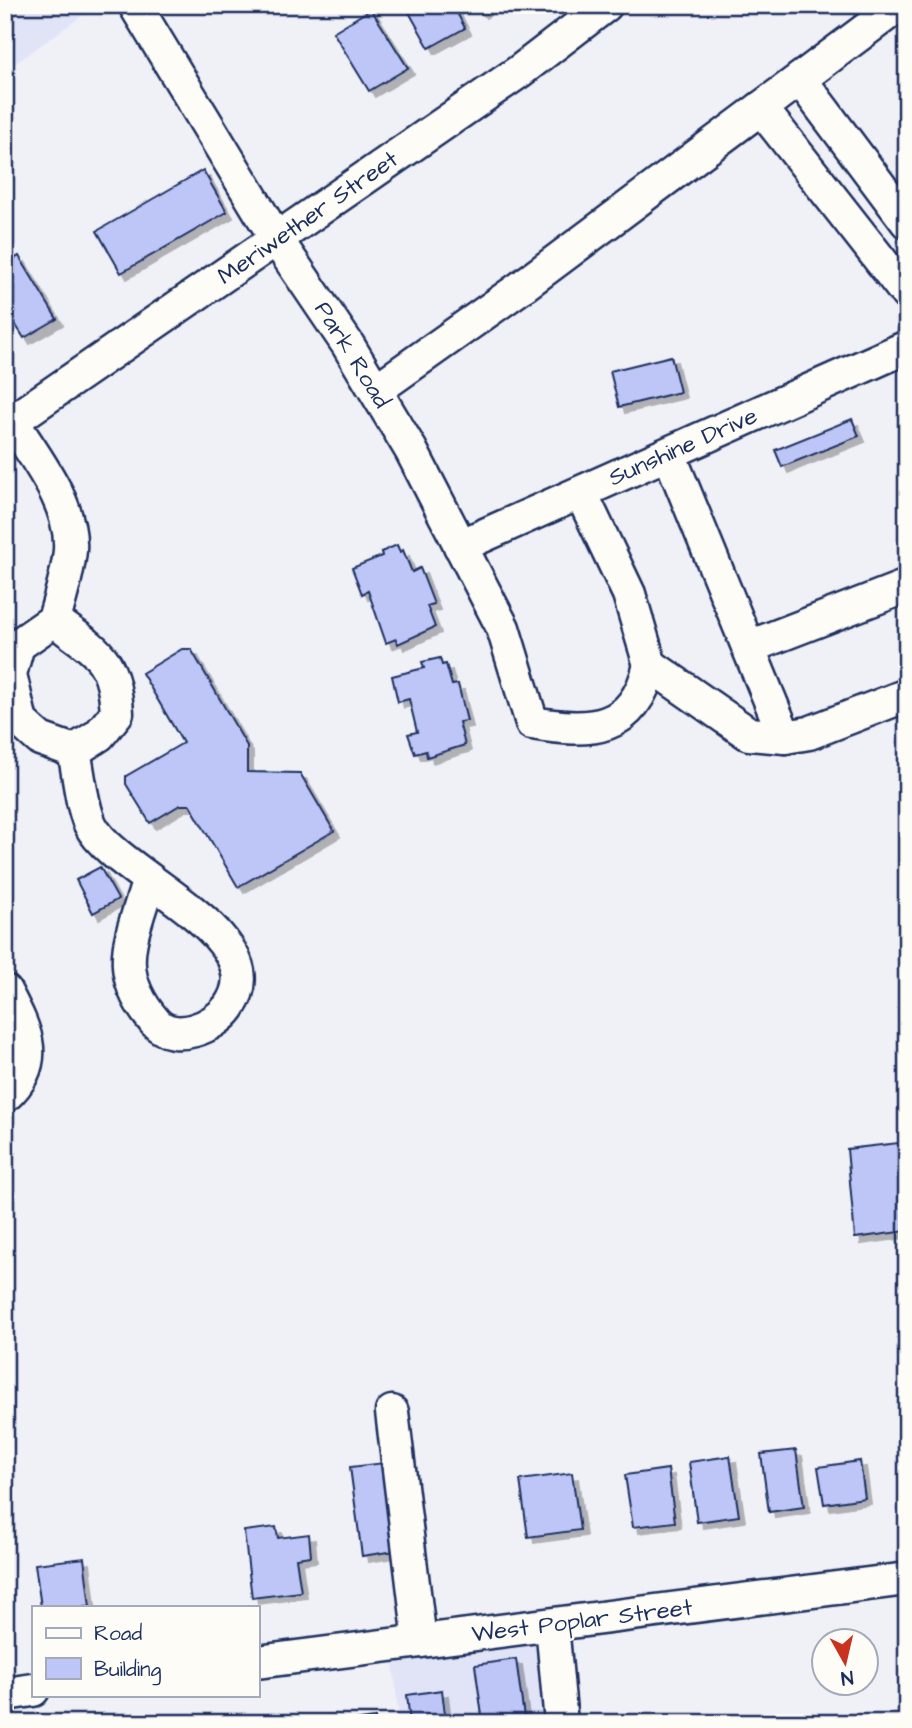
<svg xmlns="http://www.w3.org/2000/svg" width="912" height="1728" viewBox="0 0 912 1728" font-family="'Architects Daughter',sans-serif">
	<defs>
		<filter id="shadow"><feDropShadow dx="6" dy="6" stdDeviation="0" flood-color="#0004"/></filter>
	</defs>
	<rect width="100%" height="100%" fill="#f0f1f7"/>
	<filter id="ink" filterUnits="userSpaceOnUse"><feTurbulence type="fractalNoise" baseFrequency=".0143" numOctaves="2"/><feDisplacementMap in="SourceGraphic" scale="14" xChannelSelector="R" yChannelSelector="G"/><feConvolveMatrix kernelMatrix="1 2 1 2 8 2 1 2 1" color-interpolation-filters="sRGB"/></filter>
	<g filter="url(#ink)">
		<g fill="#e1e4f7">
			<polygon points="5,5 97,5 5,71"/>
			<polygon points="551,1636 562,1723 399,1723 392,1651"/>
		</g>
		<g fill="#bdc6f7" stroke="#1b2f5e" stroke-width="2" filter="url(#shadow)">
			<polygon points="405,5 453,5 465,28 429,48"/>
			<polygon points="475,5 491,5 480,12"/>
			<polygon points="371,9 408,68 369,91 333,32"/>
			<polygon points="203,170 227,212 121,273 97,231"/>
			<polygon points="19,256 57,319 24,338 5,308 5,265"/>
			<polygon points="671,356 680,392 619,407 610,371"/>
			<polygon points="852,419 859,436 782,467 775,450"/>
			<polygon points="397,545 400,552 403,550 412,572 420,568 434,604 427,606 435,627 398,644 396,639 386,643 368,591 362,594 352,568 382,556 381,552"/>
			<polygon points="182,649 191,649 247,746 247,772 300,773 334,831 238,887 190,805 180,805 150,823 126,784 126,776 183,743 142,673"/>
			<polygon points="440,658 442,665 446,664 452,685 458,684 467,721 459,722 465,745 427,757 426,751 415,754 408,734 417,732 409,699 398,702 392,676 424,668 422,662"/>
			<polygon points="100,867 118,899 93,913 76,880"/>
			<polygon points="907,1142 907,1231 855,1238 847,1149"/>
			<polygon points="796,1450 804,1507 769,1512 761,1454"/>
			<polygon points="730,1456 739,1516 697,1522 689,1462"/>
			<polygon points="860,1461 865,1498 824,1504 818,1467"/>
			<polygon points="384,1463 395,1551 362,1556 350,1467"/>
			<polygon points="668,1469 675,1522 633,1527 625,1475"/>
			<polygon points="572,1473 580,1530 528,1537 520,1480"/>
			<polygon points="276,1527 278,1538 309,1534 311,1556 296,1558 301,1592 252,1598 244,1531"/>
			<polygon points="84,1558 90,1607 41,1607 35,1564"/>
			<polygon points="516,1659 524,1717 483,1723 475,1665"/>
			<polygon points="442,1690 446,1723 410,1723 407,1695"/>
			<polygon points="375,1718 375,1723 339,1723"/>
		</g>
		<g fill="none" stroke-linecap="round" stroke-linejoin="round">
			<g stroke="#1b2f5e" stroke-width="37">
				<g id="minor">
					<path d="M135,5l142,235 71,105 63,105 92,178 29,95c59,10 102,9 118,-58"/>
					<polyline points="800,79 907,222"/>
					<polyline points="761,108 907,294"/>
					<polyline points="376,390 520,288 899,5"/>
					<path d="M12,421c23,37 61,83 58,129 -2,24 -10,48 -16,70l-36,25 -8,29 11,48 19,17 34,12 25,-16 18,-22c-3,-56 -20,-61 -63,-93"/>
					<polyline points="5,426 520,71 606,5"/>
					<polyline points="669,454 785,737 809,733 907,695"/>
					<polyline points="581,493 629,594 650,665 749,734 785,737"/>
					<polyline points="460,546 907,347"/>
					<polyline points="749,647 907,586"/>
					<path d="M74,751c5,23 7,52 16,73 23,51 190,111 139,183 -14,20 -55,37 -74,15 -44,-52 -23,-84 -6,-143"/>
					<path d="M5,991c20,39 38,70 0,105"/>
					<polyline points="392,1412 420,1641"/>
					<polyline points="552,1625 561,1723"/>
					<polyline points="257,1662 907,1579"/>
					<polyline points="5,1694 33,1690"/>
				</g>
			</g>
			<use href="#minor" stroke="#fdfcf7" stroke-width="32"/>
		</g>
	</g>
	<g text-anchor="middle" dominant-baseline="central" stroke-width="5" stroke-linejoin="round" paint-order="stroke">
		<g font-size="24" fill="#1b2f5e" stroke="#fdfcf7">
			<text transform="translate(308 218) rotate(-35)">Meriwether Street</text>
			<text transform="translate(352 355) rotate(58)">Park Road</text>
			<text transform="translate(683 447) rotate(-24)">Sunshine Drive</text>
			<text transform="translate(582 1621) rotate(-7)">West Poplar Street</text>
		</g>
	</g>
	<rect width="912" height="1728" fill="none" stroke="#fdfcf7" stroke-width="28"/>
	<rect x="14" y="14" width="884" height="1700" fill="none" stroke="#1b2f5e" stroke-width="2.5" filter="url(#ink)"/>
	<rect x="32" y="1606" width="228" height="91" fill="#fdfcf7" stroke="#a3aaba" stroke-width="2"/>
	<rect x="46" y="1628" width="35" height="10" fill="#fdfcf7" stroke="#a3aaba" stroke-width="2"/>
	<text x="94" y="1640" font-size="21" fill="#1b2f5e">Road</text>
	<rect x="46" y="1658" width="35" height="21" fill="#bdc6f7" stroke="#a3aaba" stroke-width="2"/>
	<text x="94" y="1676" font-size="21" fill="#1b2f5e">Building</text>
	<g transform="translate(845 1662) rotate(172)"><circle r="33" fill="#fdfcf7" stroke="#a3aaba" stroke-width="2"/>
	<path d="M0-5L12 26L0 18L-12 26Z" fill="#c8321e"/>
	<text y="-10" font-size="19" font-weight="bold" text-anchor="middle" fill="#1b2f5e">N</text>
	</g>
</svg>
